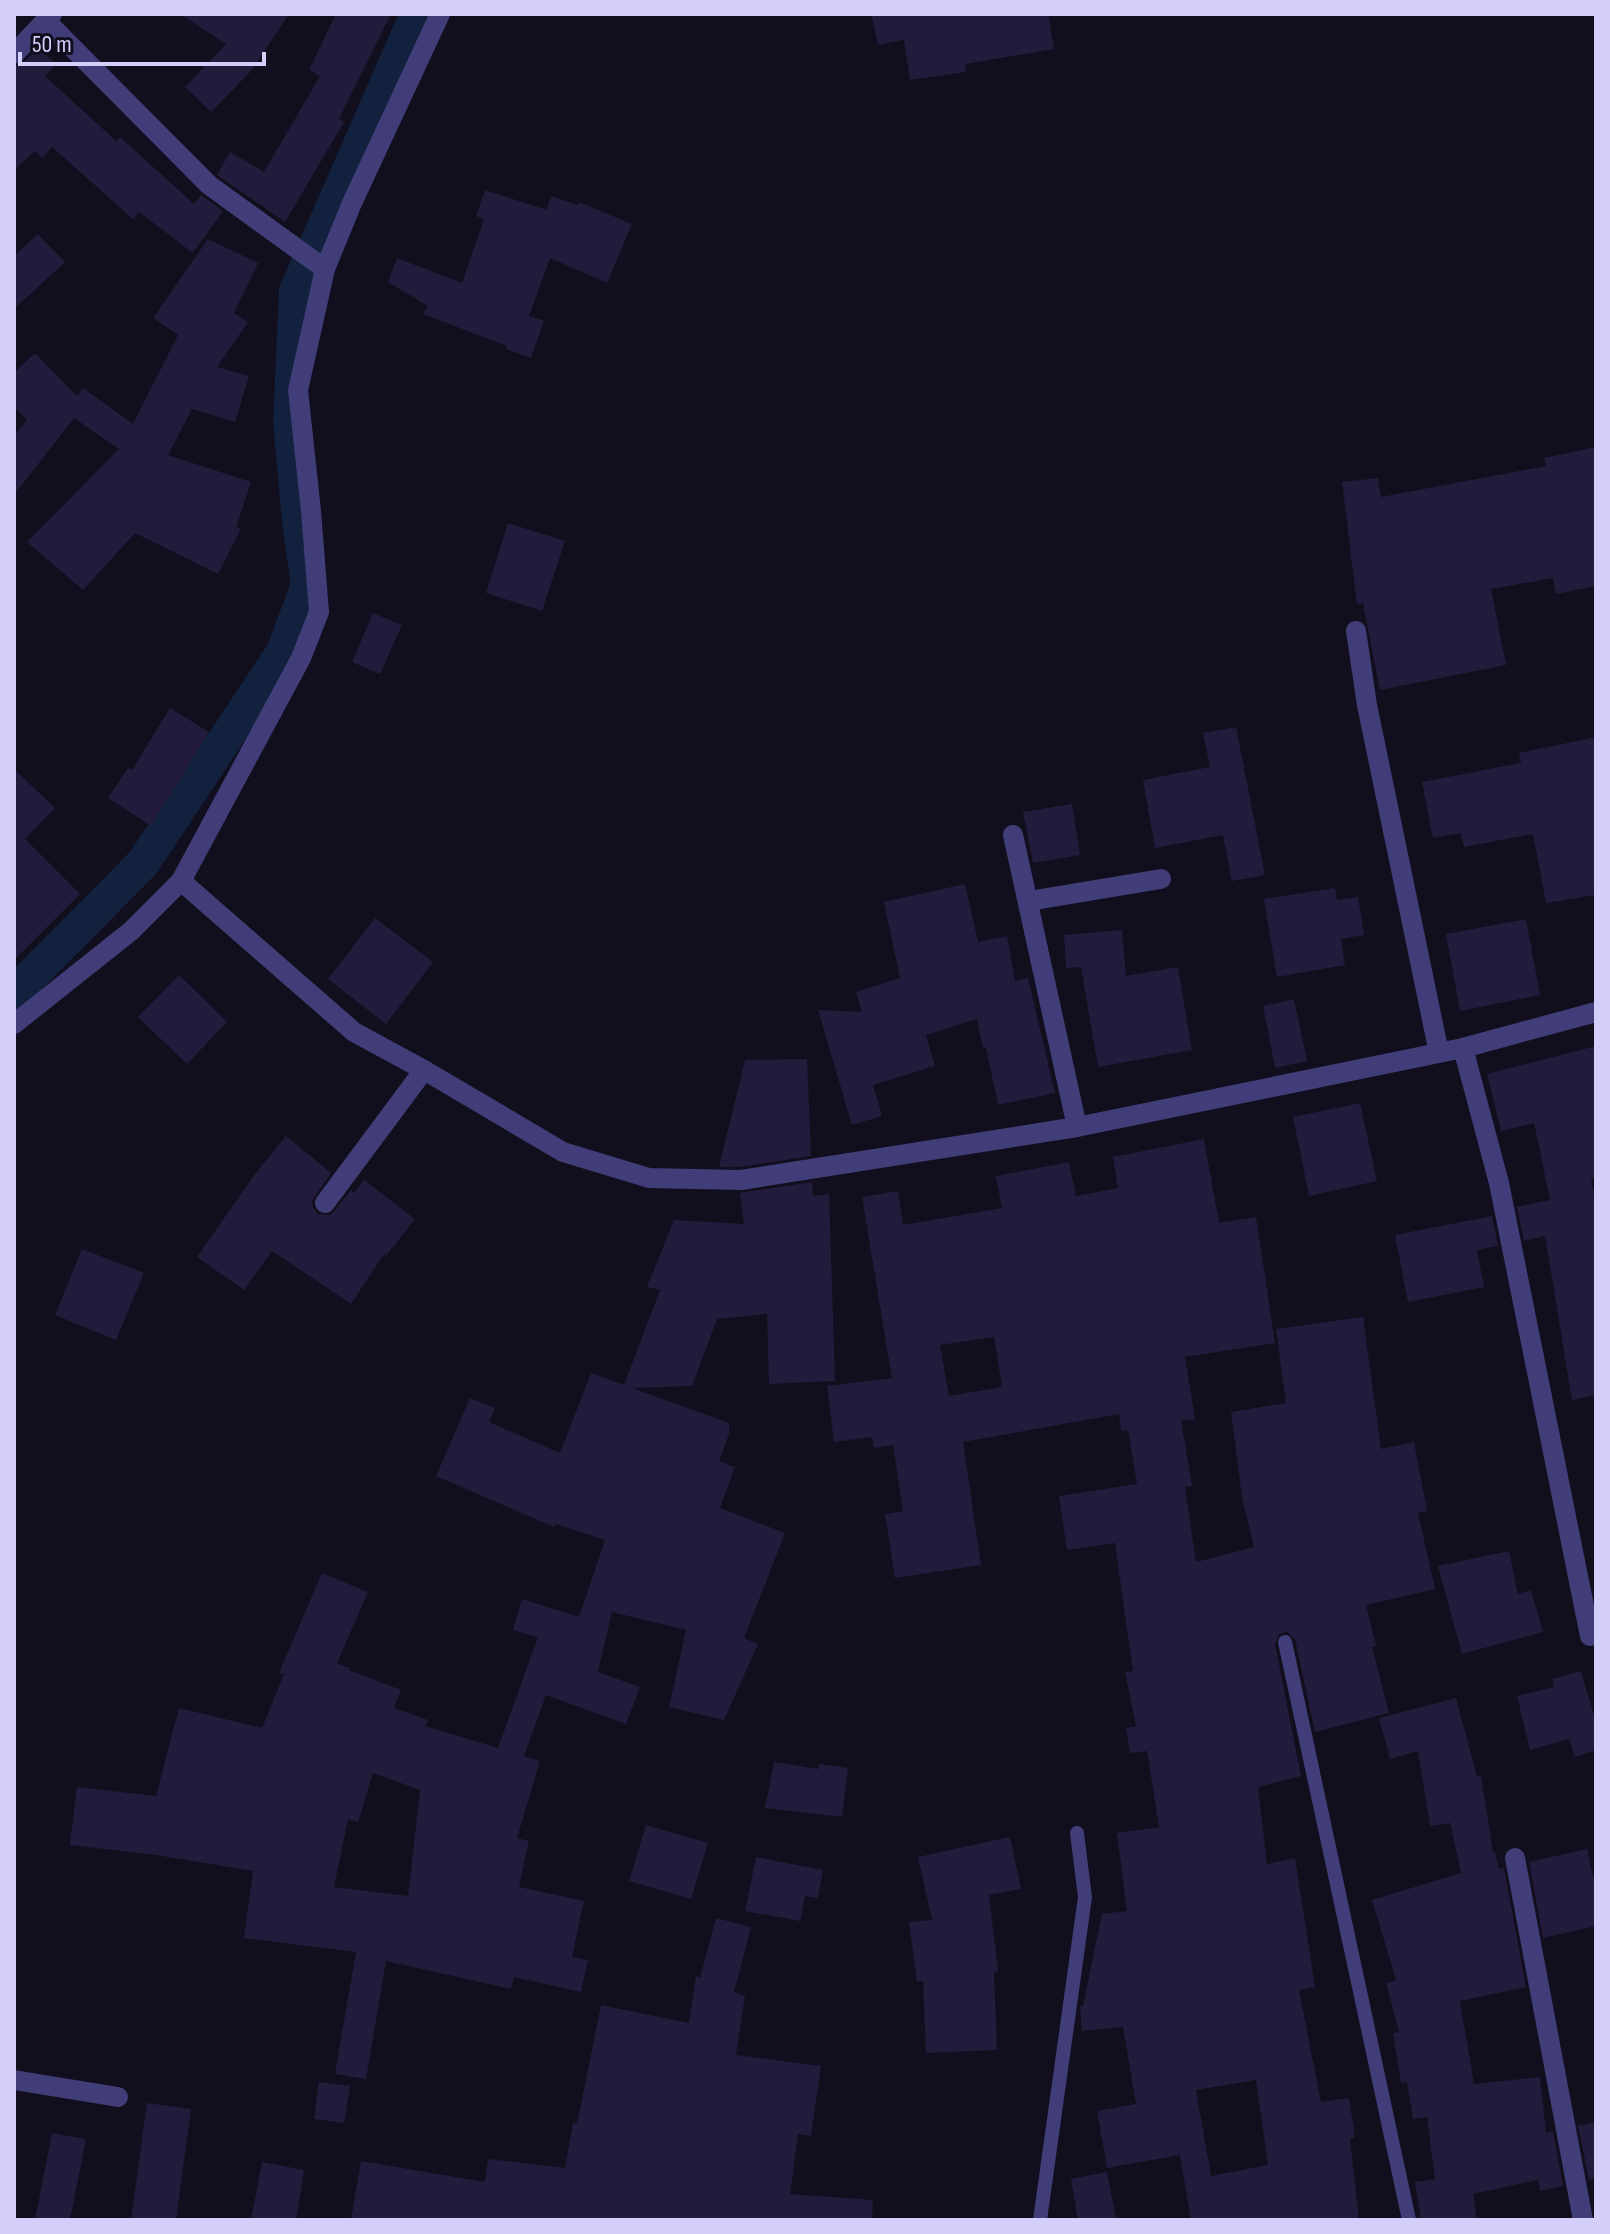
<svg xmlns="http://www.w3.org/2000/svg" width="1610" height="2234" viewBox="0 0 1610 2234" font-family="'Sofia Sans Condensed',sans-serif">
	<rect width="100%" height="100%" fill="#110e1d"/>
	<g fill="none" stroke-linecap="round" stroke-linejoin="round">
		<polyline stroke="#11213e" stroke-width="34" points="14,993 143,863 283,652 308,585 299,521 290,422 296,291 417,14"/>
	</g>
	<g fill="#231b3c" fill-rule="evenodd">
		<polygon points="180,14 289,14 251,71 211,112 185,87 226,44"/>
		<polygon points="336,14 391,14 339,119 344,122 285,222 217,175 230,152 264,172 320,76 309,70"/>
		<polygon points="871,14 1048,14 1054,49 965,64 966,72 910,80 904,40 878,45"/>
		<polygon points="38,48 56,64 45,76 116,141 120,137 194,204 201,195 223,211 193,253 139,212 133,219 52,147 43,158 35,151 14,170 14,67 23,63"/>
		<polygon points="485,190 547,210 551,196 578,205 579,202 632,224 607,283 550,258 529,316 544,321 531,358 506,349 507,346 423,314 428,306 388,282 397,258 462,283 484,219 476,216"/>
		<polygon points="38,234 65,262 14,309 14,256"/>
		<polygon points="208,239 258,263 234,313 248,322 217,367 249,376 235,422 192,409 168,455 251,482 236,527 241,529 218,574 135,533 83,590 27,542 119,449 74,418 14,495 14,436 27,420 14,407 14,373 35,353 77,396 83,388 133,424 178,335 153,318"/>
		<polygon points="1596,447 1596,586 1556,594 1553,578 1491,589 1506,665 1380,690 1363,603 1357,604 1342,482 1378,478 1381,497 1546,466 1544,458"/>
		<polygon points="508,523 565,541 542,611 486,593"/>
		<polygon points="373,613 402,625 380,674 352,662"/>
		<polygon points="170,708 209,732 151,826 108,798 128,768 132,770"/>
		<polygon points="1236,727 1265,875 1232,881 1223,835 1155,848 1143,780 1210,767 1203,733"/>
		<polygon points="1596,737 1596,895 1546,903 1533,834 1464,847 1461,833 1433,838 1422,782 1521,763 1519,753"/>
		<polygon points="14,769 55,808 25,839 80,894 14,960"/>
		<polygon points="1072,804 1080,855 1033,863 1023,812"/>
		<polygon points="965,884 978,942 1007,936 1015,981 1028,978 1055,1093 998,1105 986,1047 983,1048 977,1019 926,1035 935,1066 873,1085 882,1116 852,1125 818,1010 862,1012 856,992 900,978 884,902"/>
		<polygon points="1335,888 1337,900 1358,897 1364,935 1341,939 1345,965 1277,977 1264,899"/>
		<polygon points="375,918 433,962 386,1024 328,979"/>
		<polygon points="1526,919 1540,995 1460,1011 1446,934"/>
		<polygon points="1122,930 1126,976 1178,967 1192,1050 1098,1067 1081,967 1066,968 1064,935"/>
		<polygon points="179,975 227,1022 187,1064 138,1017"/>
		<polygon points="1294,999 1307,1061 1275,1068 1263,1006"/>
		<polygon points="1596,1046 1596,1178 1591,1179 1596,1204 1596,1395 1572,1400 1545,1236 1524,1241 1517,1207 1550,1200 1534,1123 1501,1131 1487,1074"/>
		<polygon points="807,1059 811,1156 740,1167 719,1167 745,1060"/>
		<polygon points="1360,1103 1377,1181 1309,1196 1293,1117"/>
		<polygon points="286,1136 331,1173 312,1201 313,1207 318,1214 331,1215 351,1190 354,1193 364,1180 415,1219 386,1256 384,1254 351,1304 272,1251 244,1290 197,1257 255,1174"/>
		<path d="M1204,1139l15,84 37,-6 19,126 -90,14 10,62 -14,2 11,65 -7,1 11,75 58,-15 -12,-50 -11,-85 55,-9 -10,-74 87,-12 18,132 33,-7 13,69 -9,2 17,76 -69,16 10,41 -4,1 17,66 -74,19 -20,-93 -8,-7 -8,2 -4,10 26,132 -43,11 9,77 28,-6 20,129 -16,3 22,112 28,-4 6,40 -5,1 9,81h-168l-11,-65 -73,13 -10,-57 39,-7 -13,-77 -41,4 -2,-25h3l19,-92 25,-3 -10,-78 42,-6 -12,-76 -17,2 -4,-25 10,-2 -11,-54 8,-1 -18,-128 -48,7 -8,-54 78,-12 -9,-54 -7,1 -2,-17 -156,28 18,123 -86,13 -10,-64 18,-3 -10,-66 -19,3 -2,-11 -38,5 -7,-56 65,-8 -30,-181 36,-6 5,34 99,-17 -6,-32 73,-14 7,34 42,-8 -5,-31zM994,1337l8,50 -53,9 -9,-51zM1256,2080l12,85 -57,11 -15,-86z"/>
		<path d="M812,1182l1,14 16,-2 6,187 -66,3 -2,-70 -50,5 -25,67 -60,2 97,35v11l-10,27 16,6 -15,41 65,25 -41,105 14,6 -34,76 -55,-13 17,-77 -74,-18 -14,60 42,15 -14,37 -80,-29 -22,61 16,5 -23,77 12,3 -10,46 65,14 -12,56 16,3 -7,32 -67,-15 -3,12 -125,-28 -20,118 -31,-5 21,-122 -112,-14 9,-67 -97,-16 -86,-10 7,-58 79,9 23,-88 83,20 22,-54 -5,-1 43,-100 46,19 -31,71 13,5 -1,2 52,20 -7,18 34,12 -3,6 73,22 40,-111 -25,-7 9,-31 57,18 26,-77 -49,-16 -2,3 -118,-51 34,-78 25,10 -6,14 71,31 31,-80 33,12 36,-95 -13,-3 27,-67 70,4 -4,-31zM373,1773l47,17 -12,106 -74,-9 14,-68 10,3z"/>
		<polygon points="1492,1216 1498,1246 1477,1250 1484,1287 1408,1302 1395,1235"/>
		<polygon points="82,1249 144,1273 116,1340 55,1315"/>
		<polygon points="1509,1551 1518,1594 1531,1590 1543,1632 1462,1654 1438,1566"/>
		<polygon points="1581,1671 1596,1723 1596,1750 1575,1757 1569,1739 1530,1750 1517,1696 1554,1687 1552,1679"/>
		<polygon points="1456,1698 1477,1777 1481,1776 1493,1852 1495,1852 1499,1869 1504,1868 1526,1987 1460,2001 1474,2084 1540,2077 1546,2133 1553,2131 1563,2186 1540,2191 1538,2180 1473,2194 1477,2220 1421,2220 1415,2182 1435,2179 1427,2117 1413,2119 1407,2082 1401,2083 1393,2033 1399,2032 1386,1983 1396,1980 1372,1900 1461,1873 1450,1823 1430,1826 1418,1751 1390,1759 1379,1718"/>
		<polygon points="774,1762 818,1769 819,1764 848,1768 842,1817 765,1808"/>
		<polygon points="646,1825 708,1843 691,1899 629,1881"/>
		<polygon points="1010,1837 1021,1889 989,1895 998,1971 994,1972 997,2050 926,2053 923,1981 917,1982 909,1922 932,1920 918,1857"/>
		<polygon points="1587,1849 1596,1890 1596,1926 1543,1938 1529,1862"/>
		<polygon points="756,1857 823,1870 818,1898 805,1896 800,1921 745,1911"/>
		<polygon points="716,1918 751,1927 734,1992 745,1996 736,2055 821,2066 811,2136 798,2134 790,2194 873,2200 872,2220 351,2220 361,2161 485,2182 488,2159 565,2168 573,2123 577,2124 601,2005 689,2023 696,1976 700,1978"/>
		<polygon points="319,2082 350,2086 344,2123 314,2119"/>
		<polygon points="147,2103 191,2109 176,2220 131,2220"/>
		<polygon points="1596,2122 1596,2178 1589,2180 1578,2126"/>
		<polygon points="52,2133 86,2139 70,2220 35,2220"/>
		<polygon points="262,2162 304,2170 296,2220 251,2220"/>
		<polygon points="1107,2172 1116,2220 1078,2220 1071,2179"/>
	</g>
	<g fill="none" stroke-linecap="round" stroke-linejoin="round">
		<g stroke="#413d78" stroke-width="14">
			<polyline points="1285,1642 1409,2220"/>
			<polyline points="1040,2220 1085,1897 1077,1833"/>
		</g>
		<g stroke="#413d78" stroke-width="20">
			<polyline points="47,22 209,185 325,269"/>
			<polyline points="14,54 52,14"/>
			<polyline points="1356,631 1367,705 1439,1053"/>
			<polyline points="1013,835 1077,1127"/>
			<polyline points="181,881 354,1032 424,1070 563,1152 649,1178 741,1180 1077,1127 1463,1048 1596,1012"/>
			<polyline points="1029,901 1161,879"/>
			<polyline points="14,1024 131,931 181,881 301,658 319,612 311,511 298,390 325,269 352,203 440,14"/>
			<polyline points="1463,1048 1499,1183 1590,1636"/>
			<polyline points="325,1203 424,1070"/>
			<polyline points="1515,1858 1583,2220"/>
			<polyline points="14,2080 118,2097"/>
		</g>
	</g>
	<rect width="1610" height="2234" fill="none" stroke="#d4cefb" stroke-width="32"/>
	<path d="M20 52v12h244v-12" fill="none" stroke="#d4cefb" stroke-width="4"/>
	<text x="32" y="52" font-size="24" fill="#d4cefb" stroke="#110e1d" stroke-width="6" paint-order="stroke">50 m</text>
</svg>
